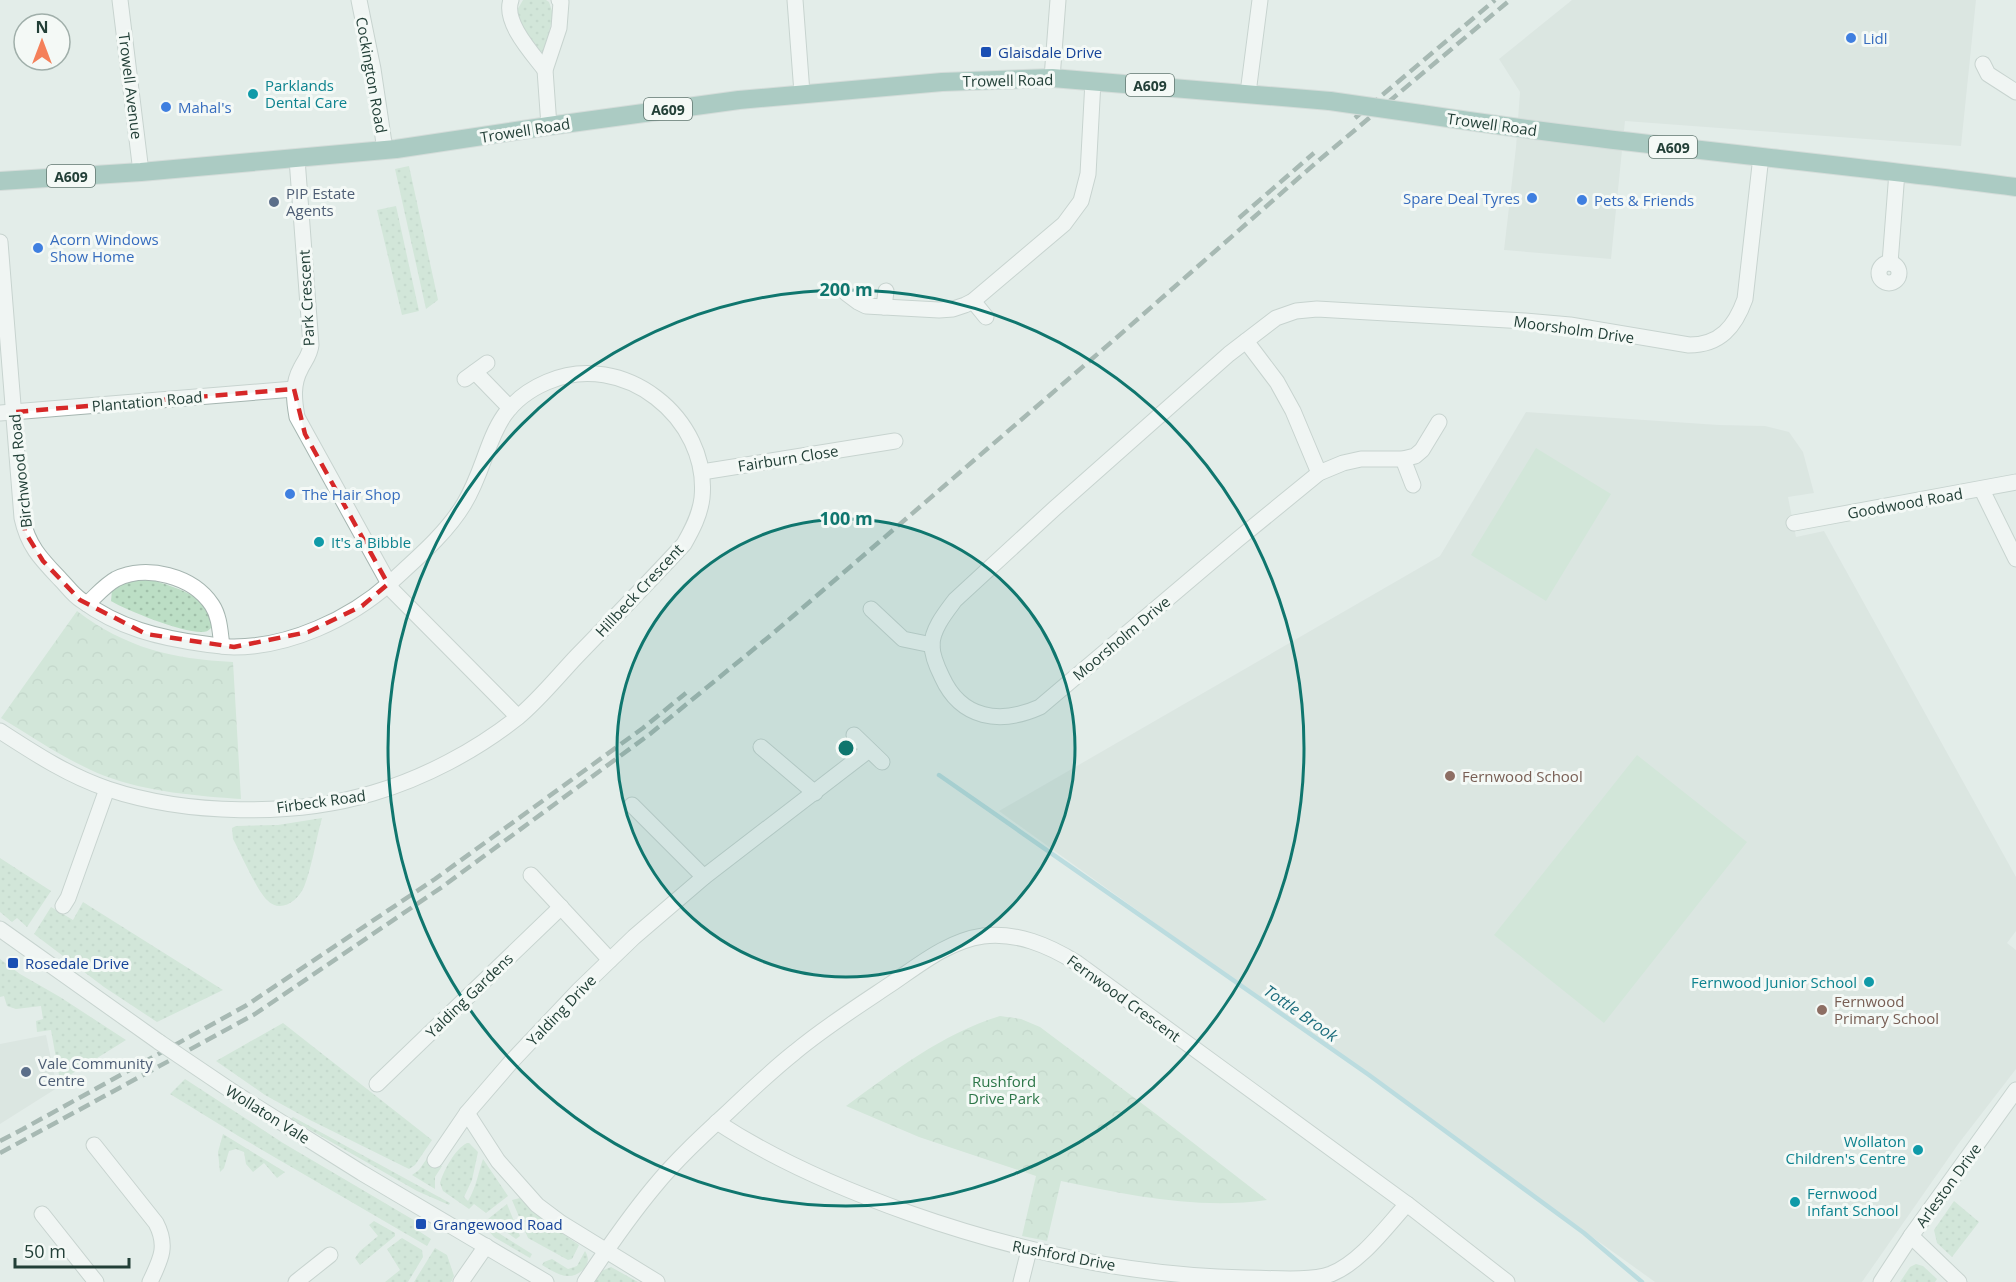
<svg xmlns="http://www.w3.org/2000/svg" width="2016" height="1282" viewBox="0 0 2016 1282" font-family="'Open Sans',sans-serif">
	<defs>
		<pattern id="grass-dots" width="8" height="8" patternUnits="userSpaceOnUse" patternTransform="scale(1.5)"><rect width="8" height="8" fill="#bcdec5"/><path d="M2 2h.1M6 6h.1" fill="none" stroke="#a1c0aa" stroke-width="1.8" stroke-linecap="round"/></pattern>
		<pattern id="forest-crowns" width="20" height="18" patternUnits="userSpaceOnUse" patternTransform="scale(1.5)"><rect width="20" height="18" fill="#bcdec5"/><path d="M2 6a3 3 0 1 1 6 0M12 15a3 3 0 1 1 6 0" fill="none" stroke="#a1c0aa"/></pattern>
	</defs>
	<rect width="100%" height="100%" fill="#e3ede9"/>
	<g fill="#d1ddd8">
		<polygon points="1572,0 1976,0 1961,146 1625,121 1611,259 1504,250 1516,147 1520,92 1499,59"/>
		<polygon points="1526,412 1719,425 1765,426 1789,432 1803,452 1814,493 1788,497 1796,537 1824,531 2016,877 2016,931 2007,943 2016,950 2016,1069 1959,1143 1862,1282 1655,1282 999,811 1440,556"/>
		<polygon points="46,1035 57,1088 0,1124 0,1044"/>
	</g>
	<g fill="url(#grass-dots)">
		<polygon points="523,0 546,0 549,2 553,14 545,52 541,57 523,30 516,12"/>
		<polygon points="409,166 438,300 426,309 395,169"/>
		<polygon points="396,206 419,311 402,315 377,210"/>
		<path d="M149,579c23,8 67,17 62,49 -3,3 -5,4 -9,4 -19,1 -74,-21 -91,-31l1,-11c11,-10 23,-10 37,-11z"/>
		<path d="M322,818c-6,21 -10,49 -18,69 -6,14 -24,27 -37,13 -11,-11 -26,-46 -34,-61l-1,-11 4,-2 42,-1z"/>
		<polygon points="0,858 51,891 27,927 17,918 12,922 0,912"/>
		<polygon points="83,902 223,990 157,1022 104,987 34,934 51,907 73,920"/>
		<polygon points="0,959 20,974 60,997 126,1040 65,1078 59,1075 51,1030 37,1032 36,1021 43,1019 41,1006 16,1009 7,1006 4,996 0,997"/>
		<polygon points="283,1023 432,1140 415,1165 409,1169 310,1120 265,1095 216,1061"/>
		<polygon points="185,1079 283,1143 417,1222 414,1228 431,1239 427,1246 240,1137 170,1094"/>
		<polygon points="293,1117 450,1203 449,1205 417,1191 291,1119"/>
		<polygon points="223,1134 285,1172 277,1178 264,1163 253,1172 246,1164 244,1152 236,1149 229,1151 224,1168 220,1172 218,1152"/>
		<path d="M467,1143h2l9,9 -6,28 -8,17 4,4c8,-13 10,-27 15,-42l25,37 -22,17 -12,-9 -5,5 -26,-18 -3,-8c4,-13 15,-34 27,-40z"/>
		<polygon points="428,1157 442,1166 435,1177 435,1189 412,1175 419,1170"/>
		<polygon points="520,1198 542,1219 579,1245 572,1259 568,1260 528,1238 512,1200"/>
		<polygon points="1954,1201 1979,1222 1952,1257 1937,1243 1934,1230"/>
		<polygon points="507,1204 520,1236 516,1239 488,1219"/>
		<polygon points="374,1221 395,1233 395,1236 360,1265 355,1258 360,1251 378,1236 369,1225"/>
		<polygon points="481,1222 532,1254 530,1258 494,1237"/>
		<polygon points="402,1238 422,1250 423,1257 408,1282 385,1282 400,1270 387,1249"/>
		<polygon points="435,1248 447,1255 454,1276 451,1282 414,1282"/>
		<path d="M585,1251c4,7 4,11 -1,18 -14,13 -25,6 -42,-4l2,-3 8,-3 16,10 9,-3z"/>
		<polygon points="1916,1264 1923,1266 1937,1279 1935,1282 1900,1282 1910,1267"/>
		<polygon points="611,1267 638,1282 592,1282 601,1271"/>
	</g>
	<g fill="url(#forest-crowns)">
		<path d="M77,611c49,37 95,48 156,51l8,137c-43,-3 -94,-7 -136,-23 -36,-14 -71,-38 -104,-58z"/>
		<path d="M1000,1016l21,3 19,8 116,87 111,86c-68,10 -140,-5 -206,-19l-14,60 -25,-5 14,-60 -117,-39 -73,-31c48,-35 96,-72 154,-90z"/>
	</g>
	<g fill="#bcdec5">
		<polygon points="1536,448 1611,494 1546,601 1471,555"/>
		<polygon points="1637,755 1747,842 1604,1023 1494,935"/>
	</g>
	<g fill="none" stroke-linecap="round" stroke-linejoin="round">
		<polyline stroke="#8ac8d3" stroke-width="4.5" points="939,775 1369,1075 1584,1233 1642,1282"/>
		<g stroke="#a5b5b0" stroke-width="17">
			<g id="minor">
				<polyline points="120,0 141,172"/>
				<polyline points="359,0 373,69 385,150"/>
				<path d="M511,0c-8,22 21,53 34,70"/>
				<polyline points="795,0 802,93"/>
				<polyline points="1983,64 1988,74 2016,92"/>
				<polyline points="1052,78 1058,0"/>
				<polyline points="1248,93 1260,0"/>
				<polyline points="549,126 545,70 559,28 561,2 559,0"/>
				<path d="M297,159l14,186c-1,10 -6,15 -10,23 -9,16 -7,32 -4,49l96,174 125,126"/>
				<path d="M0,242l22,276c6,28 19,41 38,61 7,7 13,16 21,21 38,28 78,38 124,44 9,1 19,3 29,3 55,0 116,-28 156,-64 26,-24 56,-49 74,-79 29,-48 22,-96 83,-122 76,-33 163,36 155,116 -2,17 -10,32 -18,46 -35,38 -71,75 -107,112 -19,20 -38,44 -60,62 -42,33 -93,60 -144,75 -79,24 -187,22 -265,-4 -39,-13 -74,-36 -108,-58"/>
				<polyline points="1890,263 1897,172"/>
				<circle cx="1889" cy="273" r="10"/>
				<polyline points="846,293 858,302 866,306 939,310 953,309 965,305 973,301 1064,224 1081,201 1088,174 1093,81"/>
				<polyline points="973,301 986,317"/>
				<polyline points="884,307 886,291"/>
				<polyline points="1246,341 1277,382 1293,411 1319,473"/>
				<polyline points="475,372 510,408"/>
				<polyline points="465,379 487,363"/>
				<polyline points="0,413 294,389"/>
				<path d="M1439,422l-17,28 -7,6 -12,3h-42l-18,4 -24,10 -82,67 -197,167c-40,18 -79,12 -98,-30 -5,-10 -10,-21 -10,-32 0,-16 14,-33 23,-45l100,-92 174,-154 47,-36 20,-7 21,-2 208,12 45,4 119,20c31,0 46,-18 56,-46l16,-143"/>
				<polyline points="1403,459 1413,485"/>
				<polyline points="702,472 895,441"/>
				<polyline points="1982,490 2016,559"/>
				<polyline points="1794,523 2016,482"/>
				<path d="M87,604c9,-8 18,-19 29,-25 30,-15 77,-3 96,26 8,12 8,28 10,41"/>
				<polyline points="871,609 903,639 932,645"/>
				<polyline points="854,735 882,762"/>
				<polyline points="761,747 815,793"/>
				<polyline points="632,805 704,877"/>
				<polyline points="531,875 610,960"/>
				<polyline points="63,906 68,898 107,789"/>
				<polyline points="0,929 159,1042"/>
				<polyline points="377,1084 561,907"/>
				<polyline points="233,1092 362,1173 546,1282"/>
				<polyline points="467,1113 498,1161 537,1205 561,1223 657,1282"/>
				<path d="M717,1122c59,39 125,67 192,91 108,38 221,63 337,65 25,0 62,4 85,-4 30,-12 55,-47 76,-70"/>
				<path d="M94,1145l62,78c12,23 5,36 -6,59"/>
				<polyline points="435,1160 467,1113 511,1062 579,990 634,937 704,877 869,750"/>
				<polyline points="42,1214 96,1282"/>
				<polyline points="1911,1236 1959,1282"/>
				<polyline points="296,1282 330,1255"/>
				<polyline points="461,1282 486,1246"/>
				<path d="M585,1282c22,-33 44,-65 69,-95 22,-27 48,-51 73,-74 22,-21 44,-42 68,-61 30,-25 63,-46 96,-68 28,-19 57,-43 92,-48 34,-4 65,9 94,27l330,241 100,78"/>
				<polyline points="1021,1282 1029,1250"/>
				<polyline points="1881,1282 1911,1236 2016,1090"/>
			</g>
		</g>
		<g stroke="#c1c9c7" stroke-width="20">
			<g id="major">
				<path d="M1421,114c197,30 397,47 595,73"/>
				<polyline points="0,181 141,172 396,149 549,126 739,100 942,82 1052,78 1330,101"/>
			</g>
		</g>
		<use href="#minor" stroke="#fff" stroke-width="15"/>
		<use href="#major" stroke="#67a394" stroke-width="18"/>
		<g stroke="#5d7a72" stroke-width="4.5" stroke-dasharray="12 6" stroke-linecap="butt">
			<polyline points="1355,118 1495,0"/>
			<polyline points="1239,218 1314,153"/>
			<polyline points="0,1141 23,1129 247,1005 435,879 643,728 686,693"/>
			<polyline points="0,1153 255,1014 442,887 650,734 771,635 1115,339 1318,161 1510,0"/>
		</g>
		<g stroke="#a5b5b0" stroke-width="17" stroke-linecap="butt">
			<polyline id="minor-bridge" points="159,1042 233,1092"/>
		</g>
		<g stroke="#c1c9c7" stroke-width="20" stroke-linecap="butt">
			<polyline id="major-bridge" points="1330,101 1421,114"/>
		</g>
		<use href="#minor-bridge" stroke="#fff" stroke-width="15"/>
		<use href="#major-bridge" stroke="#67a394" stroke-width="18"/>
	</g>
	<path d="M0 0H2016V1282H0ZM294,389l11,45 83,150 -26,22 -54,26 -74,15 -88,-13 -66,-34 -37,-39 -18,-29 -10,-120z" fill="#e3ede9" fill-opacity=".55" fill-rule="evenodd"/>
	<path fill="none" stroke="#d62828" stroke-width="4.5" stroke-dasharray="12 8" stroke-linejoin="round" d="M294,389l11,45 83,150 -26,22 -54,26 -74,15 -88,-13 -66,-34 -37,-39 -18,-29 -10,-120z"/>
	<circle cx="846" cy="748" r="229" fill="#0f766e" fill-opacity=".12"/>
	<g fill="none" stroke="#0f766e" stroke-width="3">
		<circle cx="846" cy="748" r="229"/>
		<circle cx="846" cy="748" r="458"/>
	</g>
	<g fill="#3f7fe0" stroke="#f4f9f6" stroke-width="2">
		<circle cx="1851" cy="38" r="6"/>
		<circle cx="166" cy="107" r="6"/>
		<circle cx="1532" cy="198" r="6"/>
		<circle cx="1582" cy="200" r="6"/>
		<circle cx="38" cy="248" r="6"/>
		<circle cx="290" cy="494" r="6"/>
	</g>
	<g fill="#1a4fb4" stroke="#f4f9f6" stroke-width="2">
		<rect x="980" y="46" width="12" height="12" rx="3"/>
		<rect x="7" y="957" width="12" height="12" rx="3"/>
		<rect x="415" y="1218" width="12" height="12" rx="3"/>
	</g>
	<g fill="#0f9aa8" stroke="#f4f9f6" stroke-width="2">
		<circle cx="253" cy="94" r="6"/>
		<circle cx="319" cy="542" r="6"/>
		<circle cx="1869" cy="982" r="6"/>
		<circle cx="1918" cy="1150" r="6"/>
		<circle cx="1795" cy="1202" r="6"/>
	</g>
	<g fill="#5c6f8a" stroke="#f4f9f6" stroke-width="2">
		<circle cx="274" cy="202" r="6"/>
		<circle cx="26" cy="1072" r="6"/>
	</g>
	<g fill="#8d6e63" stroke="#f4f9f6" stroke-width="2">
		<circle cx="1450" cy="776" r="6"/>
		<circle cx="1822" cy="1010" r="6"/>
	</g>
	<g text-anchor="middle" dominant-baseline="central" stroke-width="6" stroke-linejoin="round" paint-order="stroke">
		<g fill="#f4f9f6" stroke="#617770" stroke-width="1.5">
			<rect x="1126" y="74" width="48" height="22" rx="4.5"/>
			<rect x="644" y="98" width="48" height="22" rx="4.5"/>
			<rect x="1649" y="136" width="48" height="22" rx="4.5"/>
			<rect x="47" y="165" width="48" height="22" rx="4.5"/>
		</g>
		<g font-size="14" font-weight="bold" fill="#223f37">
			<text x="1150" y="85">A609</text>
			<text x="668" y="109">A609</text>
			<text x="1673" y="147">A609</text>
			<text x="71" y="176">A609</text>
		</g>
		<g font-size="15" fill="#366cbe" stroke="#f4f9f6" text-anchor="start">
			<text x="1863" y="38">Lidl</text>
			<text x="178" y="107">Mahal's</text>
			<text x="1520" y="198" text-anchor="end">Spare Deal Tyres</text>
			<text x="1594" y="200">Pets &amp; Friends</text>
			<text x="50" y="239">Acorn Windows<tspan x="50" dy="17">Show Home</tspan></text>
			<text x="302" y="494">The Hair Shop</text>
		</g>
		<g font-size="15" fill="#164399" stroke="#f4f9f6" text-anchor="start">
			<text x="998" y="52">Glaisdale Drive</text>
			<text x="25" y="963">Rosedale Drive</text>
			<text x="433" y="1224">Grangewood Road</text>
		</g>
		<g font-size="15" fill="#223f37" stroke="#f4f9f6">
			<text transform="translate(372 75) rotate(80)">Cockington Road</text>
			<text transform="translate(1008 80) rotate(-1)">Trowell Road</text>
			<text transform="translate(131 86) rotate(83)">Trowell Avenue</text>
			<text transform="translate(1492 124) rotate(8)">Trowell Road</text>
			<text transform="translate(525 130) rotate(-9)">Trowell Road</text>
			<text transform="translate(306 298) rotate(-93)">Park Crescent</text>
			<text transform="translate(1574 329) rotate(8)">Moorsholm Drive</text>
			<text transform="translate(147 401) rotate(-5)">Plantation Road</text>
			<text transform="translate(788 458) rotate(-9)">Fairburn Close</text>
			<text transform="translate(20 471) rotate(-96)">Birchwood Road</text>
			<text transform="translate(1905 503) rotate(-10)">Goodwood Road</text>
			<text transform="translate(639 590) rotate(-47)">Hillbeck Crescent</text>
			<text transform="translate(1121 638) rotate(-40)">Moorsholm Drive</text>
			<text transform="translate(321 801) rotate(-8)">Firbeck Road</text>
			<text transform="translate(469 995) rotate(-44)">Yalding Gardens</text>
			<text transform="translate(1124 998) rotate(36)">Fernwood Crescent</text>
			<text transform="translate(561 1010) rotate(-46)">Yalding Drive</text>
			<text transform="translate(268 1114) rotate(32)">Wollaton Vale</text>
			<text transform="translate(1948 1185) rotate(-54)">Arleston Drive</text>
			<text transform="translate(1064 1255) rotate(11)">Rushford Drive</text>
		</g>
		<g font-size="15" fill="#0d838f" stroke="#f4f9f6" text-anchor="start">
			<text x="265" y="85">Parklands<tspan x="265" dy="17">Dental Care</tspan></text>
			<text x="331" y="542">It's a Bibble</text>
			<text x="1857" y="982" text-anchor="end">Fernwood Junior School</text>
			<text x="1906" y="1141" text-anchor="end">Wollaton<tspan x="1906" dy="17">Children's Centre</tspan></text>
			<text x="1807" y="1193">Fernwood<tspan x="1807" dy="17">Infant School</tspan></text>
		</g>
		<g font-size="15" fill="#4e5e75" stroke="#f4f9f6" text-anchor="start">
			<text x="286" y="193">PIP Estate<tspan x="286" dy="17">Agents</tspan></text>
			<text x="38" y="1063">Vale Community<tspan x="38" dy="17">Centre</tspan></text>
		</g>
		<g font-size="15" fill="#785e54" stroke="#f4f9f6" text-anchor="start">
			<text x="1462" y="776">Fernwood School</text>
			<text x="1834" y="1001">Fernwood<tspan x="1834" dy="17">Primary School</tspan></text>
		</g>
		<g font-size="15" fill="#2c7648" stroke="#f4f9f6">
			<text x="1004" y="1081">Rushford<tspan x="1004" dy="17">Drive Park</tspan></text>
		</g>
		<g font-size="16" font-style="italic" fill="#1b6c7c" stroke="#f4f9f6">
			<text transform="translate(1301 1013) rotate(35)">Tottle Brook</text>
		</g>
	</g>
	<circle cx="846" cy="748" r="9" fill="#0f766e" stroke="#f4f9f6" stroke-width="3"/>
	<g font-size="18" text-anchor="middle" font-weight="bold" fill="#0f766e" stroke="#f4f9f6" stroke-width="6" stroke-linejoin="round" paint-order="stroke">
		<text x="846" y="296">200 m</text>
		<text x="846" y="525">100 m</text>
	</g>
	<g transform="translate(42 42)"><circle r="28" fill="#f4f9f6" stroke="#a0afaa" stroke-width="1.5"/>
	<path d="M0-4.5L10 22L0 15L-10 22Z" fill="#f4805a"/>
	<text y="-9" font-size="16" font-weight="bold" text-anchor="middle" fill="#223f37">N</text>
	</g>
	<path d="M15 1258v9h114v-9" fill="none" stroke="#223f37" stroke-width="3"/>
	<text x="24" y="1258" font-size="18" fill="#223f37" stroke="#f4f9f6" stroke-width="4.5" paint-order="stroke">50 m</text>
</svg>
